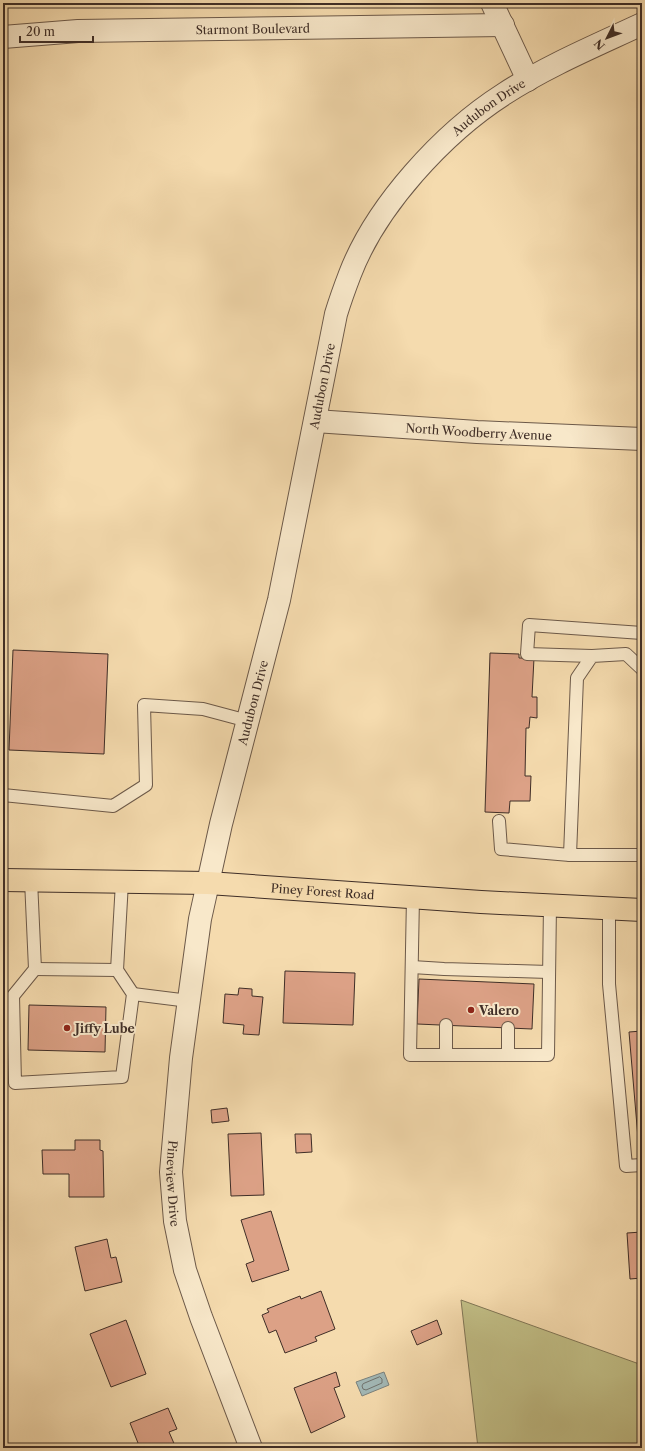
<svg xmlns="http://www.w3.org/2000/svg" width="645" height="1451" viewBox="0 0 645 1451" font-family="'Libre Caslon Text',serif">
	<rect width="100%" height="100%" fill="#f5dbae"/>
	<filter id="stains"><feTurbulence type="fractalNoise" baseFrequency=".005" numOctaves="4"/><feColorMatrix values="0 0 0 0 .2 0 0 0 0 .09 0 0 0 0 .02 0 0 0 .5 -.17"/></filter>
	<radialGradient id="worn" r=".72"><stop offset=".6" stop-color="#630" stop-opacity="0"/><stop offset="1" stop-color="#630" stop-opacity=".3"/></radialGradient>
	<polygon fill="#c1be86" stroke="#807656" points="461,1300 642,1365 642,1448 478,1448"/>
	<polygon fill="#a2b8b6" stroke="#7a817d" points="384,1372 389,1385 362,1396 356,1382"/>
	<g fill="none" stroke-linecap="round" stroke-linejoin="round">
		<polygon stroke="#70736e" stroke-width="1" points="380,1377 382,1379 382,1383 366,1390 363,1389 362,1386 363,1384"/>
	</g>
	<g fill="#dca186" stroke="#3f2e27">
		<polygon points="13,650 108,654 104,754 9,750"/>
		<polygon points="490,653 519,654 519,658 534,658 532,697 537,697 537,718 530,717 529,728 526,728 525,776 531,776 530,801 510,801 509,813 485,812"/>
		<polygon points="285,971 355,973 353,1025 283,1023"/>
		<polygon points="419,979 534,984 532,1029 417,1024"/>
		<polygon points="239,988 252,989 252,996 263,997 259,1035 243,1034 244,1025 223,1023 225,994 238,995"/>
		<polygon points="29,1005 106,1007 105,1052 28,1050"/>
		<polygon points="642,1031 642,1138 638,1138 629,1032"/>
		<polygon points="227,1108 229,1121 212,1123 211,1110"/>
		<polygon points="261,1133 264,1195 231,1196 228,1134"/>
		<polygon points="295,1134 311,1134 312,1152 296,1153"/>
		<polygon points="75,1140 100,1140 100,1150 103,1151 104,1197 69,1197 69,1174 43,1174 42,1150 75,1150"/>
		<polygon points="271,1211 289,1270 252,1282 246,1264 254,1261 241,1220"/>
		<polygon points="642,1232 642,1278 630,1279 627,1233"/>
		<polygon points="107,1239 111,1258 116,1257 122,1282 85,1291 75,1247"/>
		<polygon points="321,1291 335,1329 315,1337 317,1341 285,1353 276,1330 269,1333 262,1315 269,1312 267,1309 300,1296 301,1299"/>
		<polygon points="126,1320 146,1374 111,1387 90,1334"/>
		<polygon points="437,1320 442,1334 417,1345 411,1331"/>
		<polygon points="336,1372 340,1386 334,1388 345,1417 311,1433 294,1388"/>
		<polygon points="168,1408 177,1429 169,1432 176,1448 140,1448 130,1423"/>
	</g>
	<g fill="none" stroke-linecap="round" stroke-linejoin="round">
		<g stroke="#6c5949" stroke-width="14">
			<g id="service">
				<polyline points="592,656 527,654 529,625 642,633"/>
				<polyline points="642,669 626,654 592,656 577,678 570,855 642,855"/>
				<polyline points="3,795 113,806 146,785 144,705 203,709 248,721"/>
				<polyline points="499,821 501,849 570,855"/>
				<polyline points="31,880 35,969 13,996 15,1083 122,1077 133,994 117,970 122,882"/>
				<polyline points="413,897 410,1055 548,1055 550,905"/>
				<polyline points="609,908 609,984 626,1166 642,1165"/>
				<polyline points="412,967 444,969 549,972"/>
				<polyline points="35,969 117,970"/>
				<polyline points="133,994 189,1001"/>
				<polyline points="446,1025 446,1055"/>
				<polyline points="508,1028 508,1055"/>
			</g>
		</g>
		<g stroke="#6c5949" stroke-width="24">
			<g id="minor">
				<polyline points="492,3 528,80"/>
				<path id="s1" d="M3,37l75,-6 425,-6"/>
				<path id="s2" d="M315,421l162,11 165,7"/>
				<path id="s3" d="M208,883l-8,36 -19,139 -10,114 4,49 10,49 16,47 50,131"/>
			</g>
		</g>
		<g stroke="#6c5949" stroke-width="24">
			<g id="tertiary">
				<path id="s4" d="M208,883l13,-59 58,-224 57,-286c4,-13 9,-27 14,-40 26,-68 93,-141 154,-180 43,-28 91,-48 138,-70"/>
			</g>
		</g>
		<g stroke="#3f2e27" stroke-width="24">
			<g id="primary">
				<path id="s5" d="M3,880l205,3 273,19 161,8"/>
			</g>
		</g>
		<use href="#service" stroke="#f8e8ca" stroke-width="12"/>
		<use href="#minor" stroke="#f8e8ca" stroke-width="22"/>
		<use href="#tertiary" stroke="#f8e8ca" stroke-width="22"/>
		<use href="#primary" stroke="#f5dbae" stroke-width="22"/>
	</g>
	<g fill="#8f2418" stroke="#f8e8ca" stroke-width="1.5">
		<circle cx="471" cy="1010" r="4"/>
		<circle cx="67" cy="1028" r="4"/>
	</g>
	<g text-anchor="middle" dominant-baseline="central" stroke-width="4" stroke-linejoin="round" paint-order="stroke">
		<g font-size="12" fill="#3f2e27" stroke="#f8e8ca">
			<text stroke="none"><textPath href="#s1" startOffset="250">Starmont Boulevard</textPath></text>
			<text stroke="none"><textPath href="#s4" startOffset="846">Audubon Drive</textPath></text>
			<text stroke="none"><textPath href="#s4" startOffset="510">Audubon Drive</textPath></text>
			<text stroke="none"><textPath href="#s2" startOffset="164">North Woodberry Avenue</textPath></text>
			<text stroke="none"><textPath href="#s4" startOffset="186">Audubon Drive</textPath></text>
			<text stroke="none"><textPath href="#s5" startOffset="320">Piney Forest Road</textPath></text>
			<text stroke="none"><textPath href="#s3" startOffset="303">Pineview Drive</textPath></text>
		</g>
		<g font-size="12" font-weight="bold" fill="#3f2e27" stroke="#f8e8ca" text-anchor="start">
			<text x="479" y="1010">Valero</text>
			<text x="75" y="1028">Jiffy Lube</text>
		</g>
	</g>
	<rect width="645" height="1451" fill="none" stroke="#f5dbae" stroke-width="16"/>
	<rect x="4" y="4" width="637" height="1443" fill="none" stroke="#3f2e27" stroke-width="2"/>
	<rect x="8" y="8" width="629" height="1435" fill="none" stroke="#3f2e27"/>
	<g transform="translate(607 38) rotate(228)" stroke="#f8e8ca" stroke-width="3" paint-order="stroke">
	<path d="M0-3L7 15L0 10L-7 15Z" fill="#3f2e27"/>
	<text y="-6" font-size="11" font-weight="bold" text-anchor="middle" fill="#3f2e27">N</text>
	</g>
	<path d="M20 36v6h73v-6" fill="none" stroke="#3f2e27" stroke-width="2"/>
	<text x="26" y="36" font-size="12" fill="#3f2e27" stroke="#f8e8ca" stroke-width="3" paint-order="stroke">20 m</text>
	<rect width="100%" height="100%" filter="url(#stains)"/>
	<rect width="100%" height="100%" fill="url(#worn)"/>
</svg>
